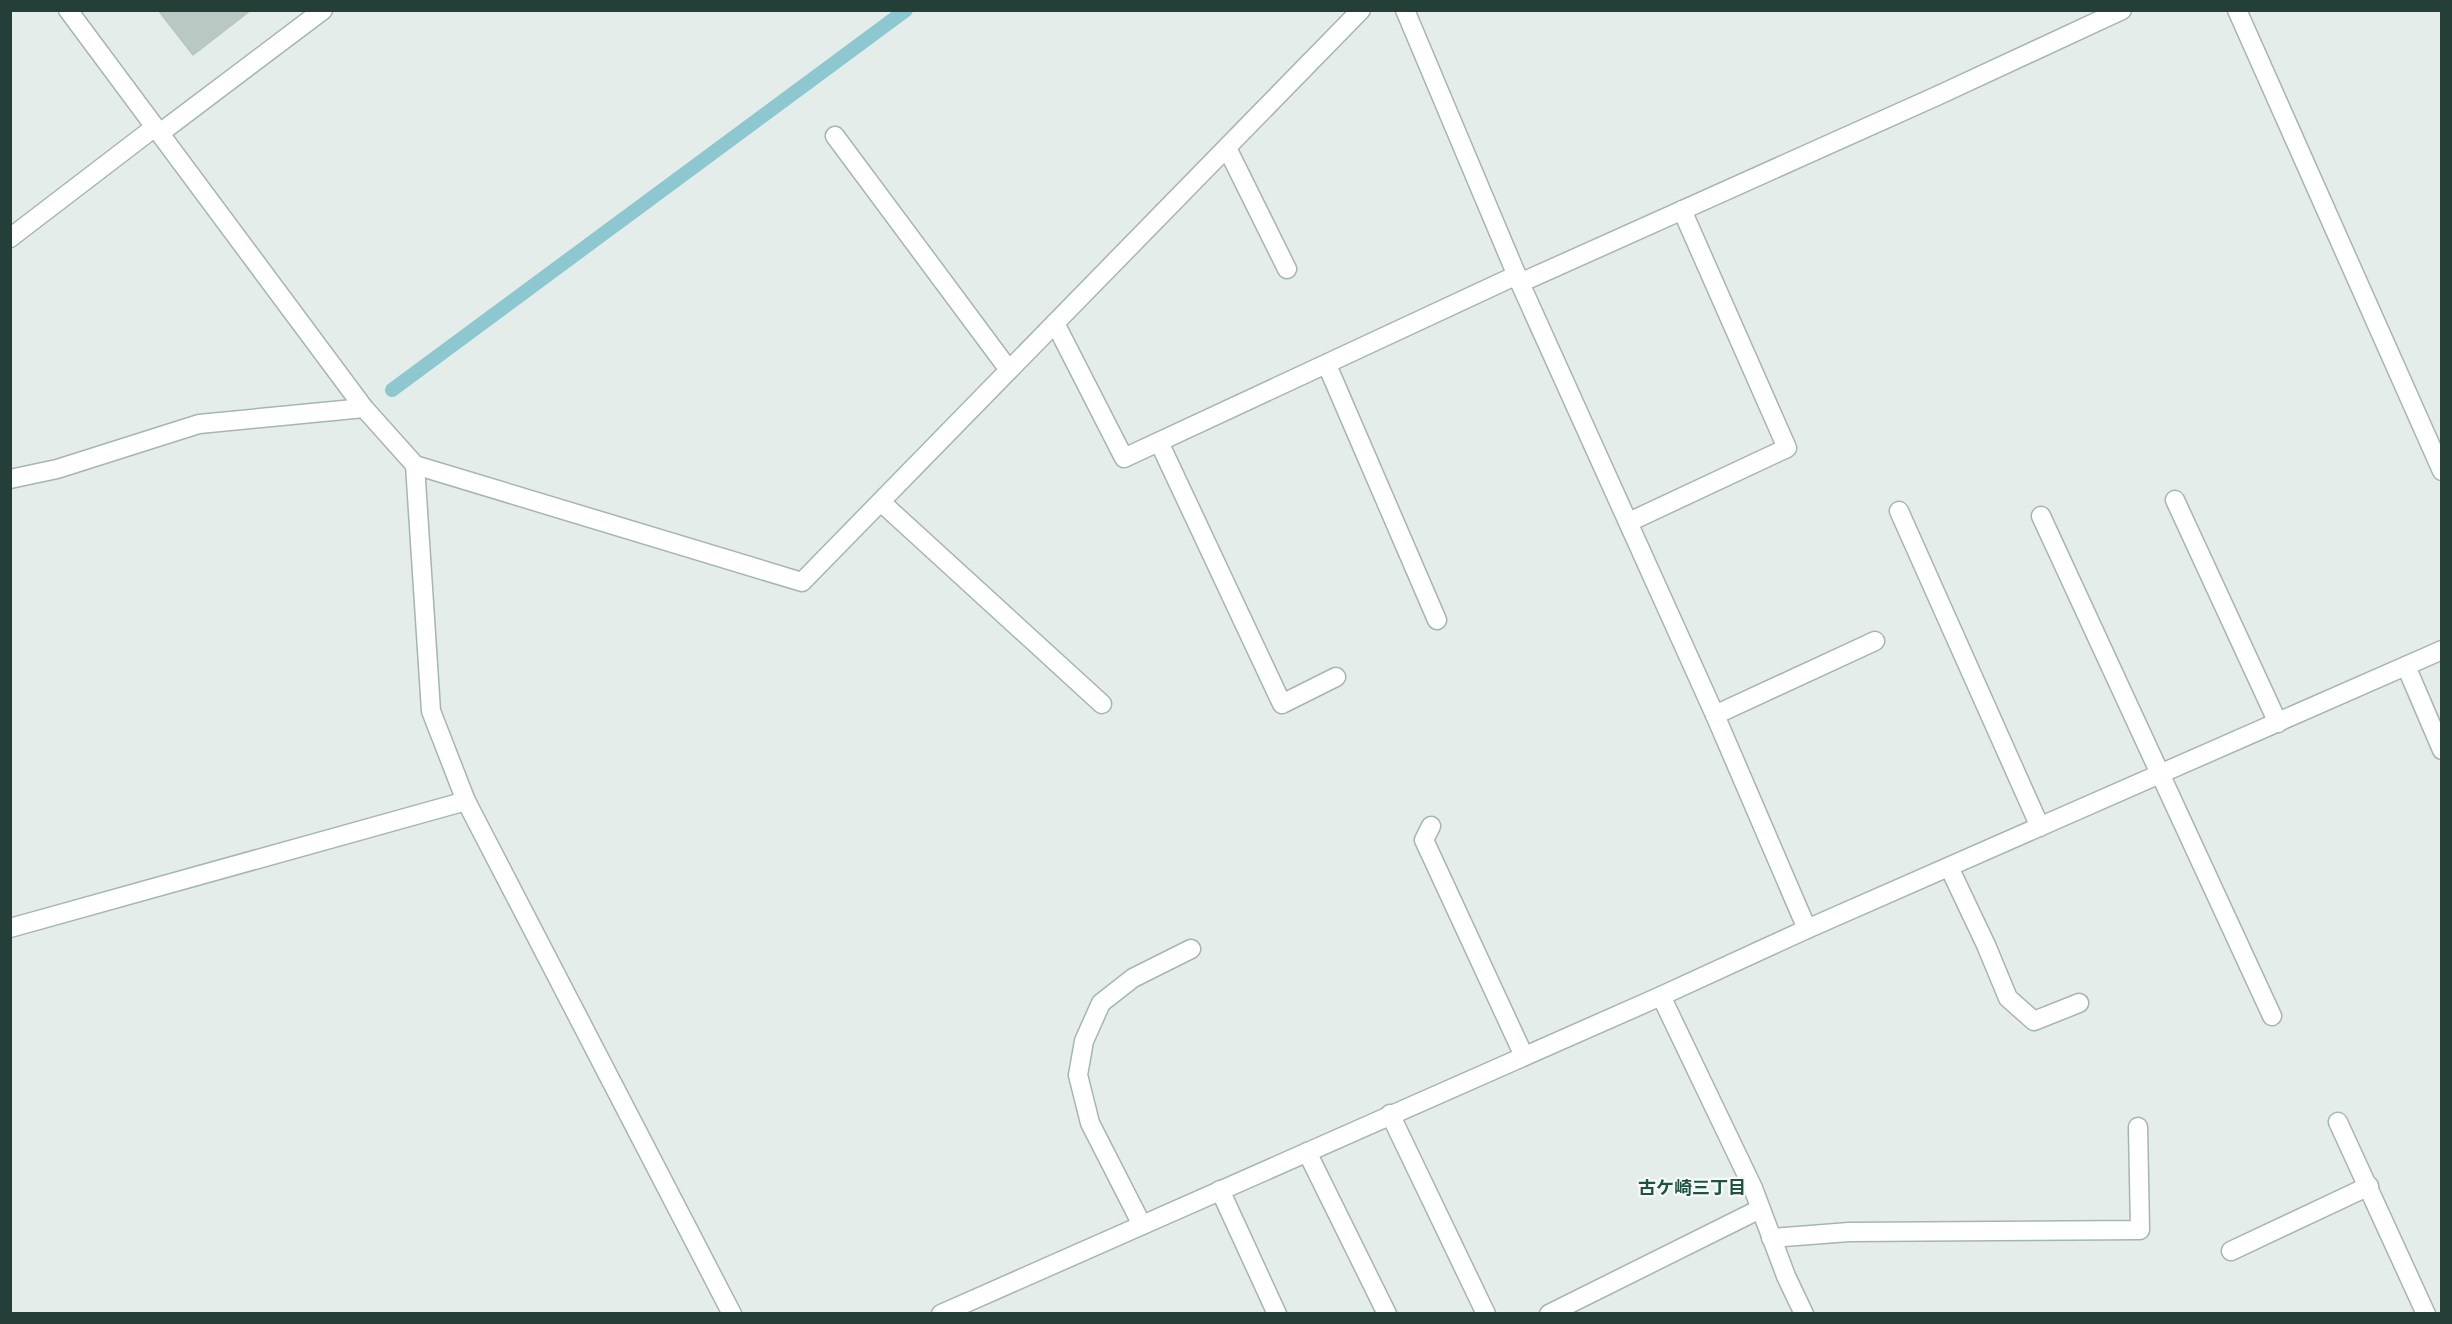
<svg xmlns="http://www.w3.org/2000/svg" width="2452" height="1324" viewBox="0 0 2452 1324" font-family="'Roboto Condensed','Noto Sans JP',sans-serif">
	<rect width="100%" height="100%" fill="#e4ede9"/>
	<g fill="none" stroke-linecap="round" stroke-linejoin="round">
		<polyline stroke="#8dc8d1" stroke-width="14" points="392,390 906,10"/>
	</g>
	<polygon fill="#b9c8c2" stroke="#b6c7c0" stroke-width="1.5" points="158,10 251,10 193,55"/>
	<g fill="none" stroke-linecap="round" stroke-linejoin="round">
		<g stroke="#a7b5b0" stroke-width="21">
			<g id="service">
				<polyline points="835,136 1009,370"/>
				<polyline points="1227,148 1287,269"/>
				<polyline points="1327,365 1437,620"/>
				<polyline points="1159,442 1282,704 1336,677"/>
				<polyline points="2175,500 2278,723"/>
				<polyline points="881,502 1102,704"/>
				<polyline points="1899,511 2040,827"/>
				<polyline points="2041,516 2272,1016"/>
				<polyline points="2406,666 2442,750"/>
				<polyline points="1715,715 1875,641"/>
				<polyline points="1431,826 1424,840 1524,1056"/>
				<polyline points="1949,867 1986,945 2008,998 2034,1021 2079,1003"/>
				<polyline points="1390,1114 1486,1314"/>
				<polyline points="1220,1190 1277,1314"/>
				<polyline points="1142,1225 1090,1123 1078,1075 1084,1041 1101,1003 1133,978 1191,949"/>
				<polyline points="1771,1238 1849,1232 2140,1230 2138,1127"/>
				<polyline points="2231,1251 2369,1186"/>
				<polyline points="1549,1314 1760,1209"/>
			</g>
		</g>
		<g stroke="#a7b5b0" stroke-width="21">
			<polyline id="pedestrian" points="1307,1152 1387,1314"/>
		</g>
		<g stroke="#a7b5b0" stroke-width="21">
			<g id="minor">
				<polyline points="68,10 364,408"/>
				<polyline points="1405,10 1520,283 1715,715 1807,929"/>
				<polyline points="2237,10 2442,471"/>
				<polyline points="160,133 323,10"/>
				<polyline points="10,238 155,127"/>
				<polyline points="1520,283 1939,95 2122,10"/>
				<polyline points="1055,323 1124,458 1517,275"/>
				<polyline points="415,465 802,582 1361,10"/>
				<polyline points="10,479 57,469 199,424 364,408 415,465 431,711 466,801 732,1314"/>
				<polyline points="1629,522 1787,448 1682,210"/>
				<polyline points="10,928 466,801"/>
				<polyline points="2338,1122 2426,1314"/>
				<polyline points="941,1314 1661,996 1753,1188 1786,1276 1804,1314"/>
			</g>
		</g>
		<g stroke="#a7b5b0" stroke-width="21">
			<polyline id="tertiary" points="1661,996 1807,929 2442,650"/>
		</g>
		<use href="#service" stroke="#fff" stroke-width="18"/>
		<use href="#pedestrian" stroke="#fff" stroke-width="18"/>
		<use href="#minor" stroke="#fff" stroke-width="18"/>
		<use href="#tertiary" stroke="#fff" stroke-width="18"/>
	</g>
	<g text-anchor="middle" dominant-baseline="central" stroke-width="4.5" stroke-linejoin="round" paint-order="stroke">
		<g font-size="18" font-weight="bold" fill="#1f5144" stroke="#f5faf7">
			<text x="1692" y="1187">古ケ崎三丁目</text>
		</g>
	</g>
	<rect width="2452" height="1324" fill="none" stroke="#243f37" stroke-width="24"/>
</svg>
